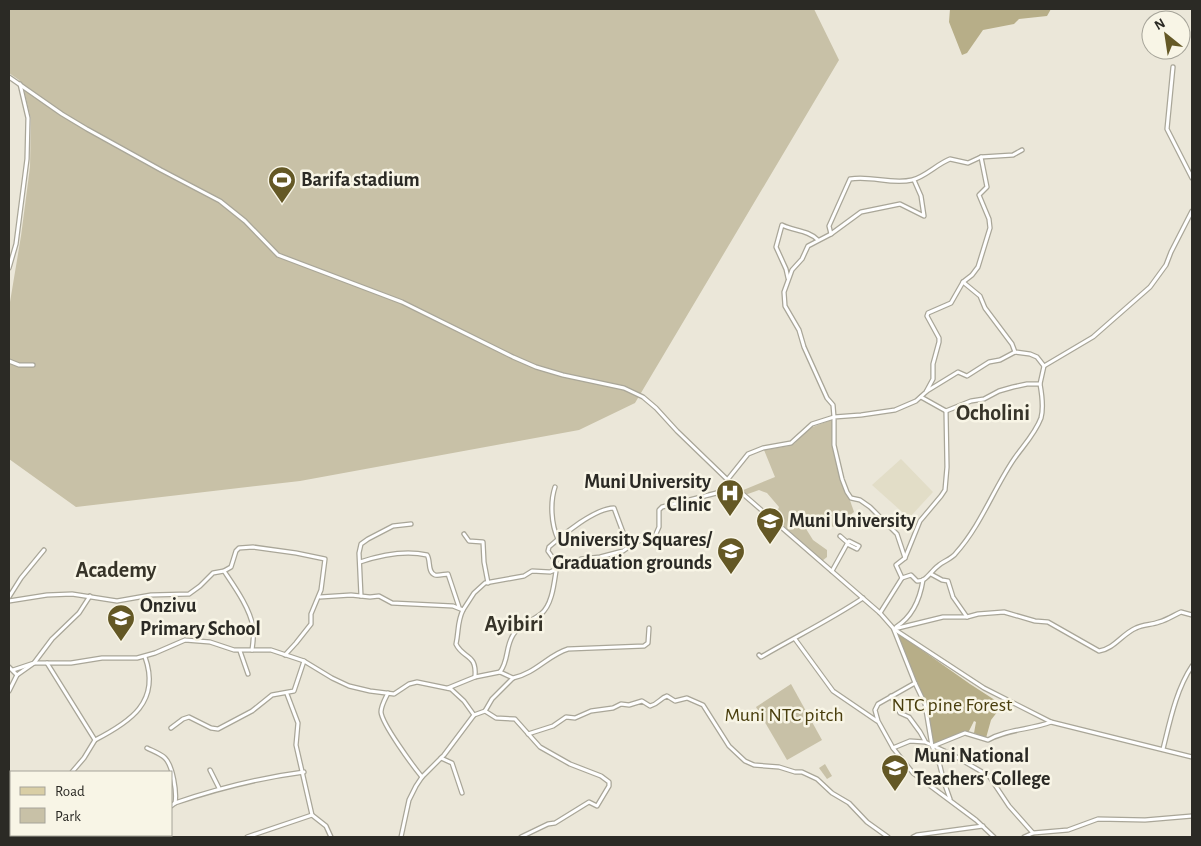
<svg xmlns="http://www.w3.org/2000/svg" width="1201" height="846" viewBox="0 0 1201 846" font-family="'Alegreya Sans',sans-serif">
	<rect width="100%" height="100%" fill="#ebe7d9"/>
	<polygon fill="#e2ddc7" points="901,459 933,492 909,518 872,485"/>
	<g fill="#c8c1a7">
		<polygon points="9,9 814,9 839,60 635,403 579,430 300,481 76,507 9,459 9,308 21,236 30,167 31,119 24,90 19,80 9,73"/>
		<path d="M834,419c-4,35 10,61 20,93l-5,4 -3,9 -16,2 -8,-9 -11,-2 -8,8 10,16 14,10v7l-5,4 -47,-43 4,-11 -12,-14 -8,-3 -14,5 -4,-4 34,-14 -11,-27 25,-4 6,-3 12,-14z"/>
		<polygon points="791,684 822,740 787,760 756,707"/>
		<polygon points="825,764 832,776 827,779 819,768"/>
	</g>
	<g fill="#b7ae88">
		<polygon points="950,9 1051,9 1047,16 1019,19 1014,24 983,30 967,53 962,55 949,22"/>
		<polygon points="895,631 970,684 1001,704 1001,707 991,720 986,738 974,733 976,722 974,721 969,731 934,745 925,702"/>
	</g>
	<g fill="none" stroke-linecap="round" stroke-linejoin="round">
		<g stroke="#a9a698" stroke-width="5.5">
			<g id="minor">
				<polyline points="1173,67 1167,129 1192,178"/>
				<polyline points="9,77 62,114 87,129 161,170 220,201 245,221 278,255 402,302 513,357 536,367 563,375 624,388 643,397 656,408 677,431 736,488 880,613 894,629 984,688 1051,722 1192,757"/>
				<path d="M831,234l-2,-8 21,-47c21,-4 41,6 62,1 13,-3 25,-16 38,-21l18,4 13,-6 32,-2 9,-5"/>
				<polyline points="9,268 16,244 27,159 28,118 20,84"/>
				<path d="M788,278l-2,-9 -10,-22 6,-22c12,6 26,5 36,15"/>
				<polyline points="963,282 980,296 985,308 1012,344 1015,352"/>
				<polyline points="9,361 19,365 33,365"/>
				<polyline points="927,391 958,372 967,376 989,362 1000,360 1015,352 1030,354 1037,357 1044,366"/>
				<polyline points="921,397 946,411 971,401 984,399 999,391 1013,387 1027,384 1040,384 1044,366 1093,337 1150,287 1166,265 1171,252 1192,211"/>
				<polyline points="728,479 748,454 763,448 791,443 812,424 834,417 833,405 827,398 804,347 799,330 785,306 784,292 792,270 802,259 808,246 831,234 861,212 900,204 924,216 921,196 914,180"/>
				<path d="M555,487c-5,15 -4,37 3,52"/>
				<polyline points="464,534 469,541 483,542 484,562 488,583"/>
				<polyline points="905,558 897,534 870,507 860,500 851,498 847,492 842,479 834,445 834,417 861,415 895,410 916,401 926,392 933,379 933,364 939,342 939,338 927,316 928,313 951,303 963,282 972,275 978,267 990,228 989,219 979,195 987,187 981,157"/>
				<path d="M360,562c21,-7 45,-12 67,-7 4,5 0,17 8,20 3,1 10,-1 13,-1l11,33"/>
				<path d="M560,568l-12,-17 1,-4c14,-13 47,-39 65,-39l10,27 11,7"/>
				<path d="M224,571c10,15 26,37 29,56 1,7 0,16 -1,23"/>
				<polyline points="832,571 847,544 857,549 859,546 849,541 848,543 840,536"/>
				<polyline points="931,574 942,580 948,581 953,597 967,617"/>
				<path d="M902,578l9,-3 6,6c9,1 14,-10 21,-15 5,-5 14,-7 18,-13 25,-28 37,-63 58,-94 9,-13 21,-25 27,-41 3,-11 1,-23 -1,-34"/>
				<polyline points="361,596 359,553 361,544 368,539 393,526 411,524"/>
				<polyline points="9,597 21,578 44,550"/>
				<polyline points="320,597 351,595 370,597 379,596 392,603 453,606 463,610 474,593 485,583 524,576 532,571 550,572 581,559 600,557 623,551 636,542 655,536 659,527 659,510 662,507 736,488"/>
				<polyline points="9,601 47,595 72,594 117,601 151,595 189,594 200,586 213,573 224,571 231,567 236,551 239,548 253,547 296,553 325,559 321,590 311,614 311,624 296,643 285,655"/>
				<path d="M463,610c-6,12 -4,21 -7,34 7,15 21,9 19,33"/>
				<polyline points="880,613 902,578 896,565 905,558 920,521 941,496 945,490 947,467 946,411"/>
				<path d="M896,627c16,-10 24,-28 27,-47"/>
				<path d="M894,629l49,-12h24l11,-3 26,-2 31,9 13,1 51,29c15,-2 23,-17 37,-23 7,-4 16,-3 23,-6 8,-2 15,-7 22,-10l11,3"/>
				<polyline points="894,630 915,683 878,704 875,710 878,721 893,748 913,773 976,820 994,837"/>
				<polyline points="795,639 833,691 877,721"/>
				<polyline points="240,651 248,674"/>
				<path d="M759,655l2,2c34,-20 69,-37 102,-59"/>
				<polyline points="47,663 95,740 84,758 72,772"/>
				<polyline points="9,667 17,675"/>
				<polyline points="13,670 34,663 71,663 102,658 137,658 155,653 185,640 210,642 234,650 271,650 304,661 332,678 349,686 370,691 394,694 409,684 417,682 451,689 464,701 474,715 444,755 422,777 416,786 409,800 401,837"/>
				<path d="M500,672c9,-12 5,-24 13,-37 5,-10 19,-14 28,-21 11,-9 13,-30 15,-43"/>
				<polyline points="915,683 925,704 932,746 939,762 944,782 950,799"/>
				<path d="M448,688l27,-11 25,-5 13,6c23,-5 35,-23 55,-29l76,-3 4,-3 1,-15"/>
				<polyline points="9,691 17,675 34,663 52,639 79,613 90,596"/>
				<path d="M388,693c-3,6 -7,13 -7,19 1,12 32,54 41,65"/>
				<polyline points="287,694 298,723 296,745 312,815 326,826 331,837"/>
				<polyline points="891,696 900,713 909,717 920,732 925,741"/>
				<polyline points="485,711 492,699 513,678"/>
				<polyline points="474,715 485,711 496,718 515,719 540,747 570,764 601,776 609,782 609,786 597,806 589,802 555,823 548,824 521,837"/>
				<polyline points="171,728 183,719 189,717 211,728 218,729 252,711 272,695 294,691 304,661"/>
				<path d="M528,734l25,-8 13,-9 9,1 16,-7 22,-3 8,-4 8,1 13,-4 8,5c9,-2 10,-8 17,-10l8,5 12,-3 16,7 26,41 16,15 9,4 25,2 16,5h7l15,7 15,14 17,10 18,19 21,15"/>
				<path d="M95,740c35,-18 66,-38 50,-83"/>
				<path d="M933,746l32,-13 23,7c19,-11 42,-10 63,-18"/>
				<path d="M147,748c6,3 14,6 18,10 8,8 12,35 10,45"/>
				<polyline points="893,748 910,741 925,742 953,755 989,776 1009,806 1033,833"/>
				<path d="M1163,749c7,-28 13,-59 29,-83"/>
				<polyline points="441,758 452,763 462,793"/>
				<polyline points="210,770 219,788"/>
				<path d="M171,806l4,-3c44,-15 83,-25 129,-31"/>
				<polyline points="9,819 11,817"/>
				<polyline points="86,837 89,835"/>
				<polyline points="147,837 148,835"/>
				<polyline points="247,837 312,815"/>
				<polyline points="913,837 917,835 983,826"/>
				<polyline points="1024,837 1033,833 1068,830 1098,819 1145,820 1192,816"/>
			</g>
		</g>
		<g stroke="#c8c8c6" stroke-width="8">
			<g id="primary">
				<polyline points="9,779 11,781"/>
				<polyline points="62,835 65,837"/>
			</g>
		</g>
		<use href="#minor" stroke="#fff" stroke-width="3"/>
		<use href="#primary" stroke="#d9cea5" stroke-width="5"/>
	</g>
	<defs>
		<g id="stadium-pin" transform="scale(1.4375)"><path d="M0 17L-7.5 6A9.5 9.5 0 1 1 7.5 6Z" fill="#645825" stroke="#f8f5e6"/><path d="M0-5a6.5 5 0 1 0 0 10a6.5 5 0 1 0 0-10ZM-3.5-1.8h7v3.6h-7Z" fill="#fff"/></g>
		<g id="hospital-pin" transform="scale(1.4375)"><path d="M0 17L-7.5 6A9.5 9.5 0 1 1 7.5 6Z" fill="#645825" stroke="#f8f5e6"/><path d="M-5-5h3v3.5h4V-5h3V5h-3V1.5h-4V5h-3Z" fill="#fff"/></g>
		<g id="university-pin" transform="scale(1.4375)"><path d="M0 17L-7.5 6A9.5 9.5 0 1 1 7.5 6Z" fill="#645825" stroke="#f8f5e6"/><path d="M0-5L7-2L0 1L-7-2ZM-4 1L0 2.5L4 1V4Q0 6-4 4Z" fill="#fff"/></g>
		<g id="school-pin" transform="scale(1.4375)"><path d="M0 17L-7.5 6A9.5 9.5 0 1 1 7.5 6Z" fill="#645825" stroke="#f8f5e6"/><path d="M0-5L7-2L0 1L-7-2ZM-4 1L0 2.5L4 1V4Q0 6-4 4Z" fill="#fff"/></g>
	</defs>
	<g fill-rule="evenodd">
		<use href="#stadium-pin" x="282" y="180"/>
		<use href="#hospital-pin" x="730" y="493"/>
		<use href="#university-pin" x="770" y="521"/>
		<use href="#university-pin" x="731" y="551"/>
		<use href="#school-pin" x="121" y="618"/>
		<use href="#school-pin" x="895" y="768"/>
	</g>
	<g text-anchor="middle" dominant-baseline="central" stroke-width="5" stroke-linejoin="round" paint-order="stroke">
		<g font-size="20" font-weight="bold" fill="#2b2a25" stroke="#f8f5e6" text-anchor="start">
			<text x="301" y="180">Barifa stadium</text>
			<text x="711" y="482" text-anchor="end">Muni University<tspan x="711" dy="23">Clinic</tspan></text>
			<text x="789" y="521">Muni University</text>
			<text x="712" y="540" text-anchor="end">University Squares/<tspan x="712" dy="23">Graduation grounds</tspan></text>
			<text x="140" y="606">Onzivu<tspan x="140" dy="23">Primary School</tspan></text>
			<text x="914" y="756">Muni National<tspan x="914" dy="23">Teachers' College</tspan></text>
		</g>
		<g font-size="20" fill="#493e0d" stroke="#f8f5e6">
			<text x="952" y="705">NTC pine Forest</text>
			<text x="784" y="715">Muni NTC pitch</text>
		</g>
		<g font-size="22" font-weight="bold" fill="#373429" stroke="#f8f5e6">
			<text x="993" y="413">Ocholini</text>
			<text x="116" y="570">Academy</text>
			<text x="514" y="624">Ayibiri</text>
		</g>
	</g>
	<rect width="1201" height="846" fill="none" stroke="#2b2a25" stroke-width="20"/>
	<rect x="10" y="771" width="162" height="65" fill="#f8f5e6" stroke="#a6a499"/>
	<rect x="20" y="787" width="25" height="8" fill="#d9cea5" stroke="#a6a499"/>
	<text x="55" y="796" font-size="15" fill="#2b2a25">Road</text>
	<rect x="20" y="808" width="25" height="15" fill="#c8c1a7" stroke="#a6a499"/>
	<text x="55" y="821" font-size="15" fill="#2b2a25">Park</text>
	<g transform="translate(1166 35) rotate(330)"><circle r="24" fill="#f8f5e6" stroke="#a6a499"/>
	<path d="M0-4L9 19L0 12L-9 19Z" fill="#645825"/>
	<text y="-8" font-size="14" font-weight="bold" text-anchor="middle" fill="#2b2a25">N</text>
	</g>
</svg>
